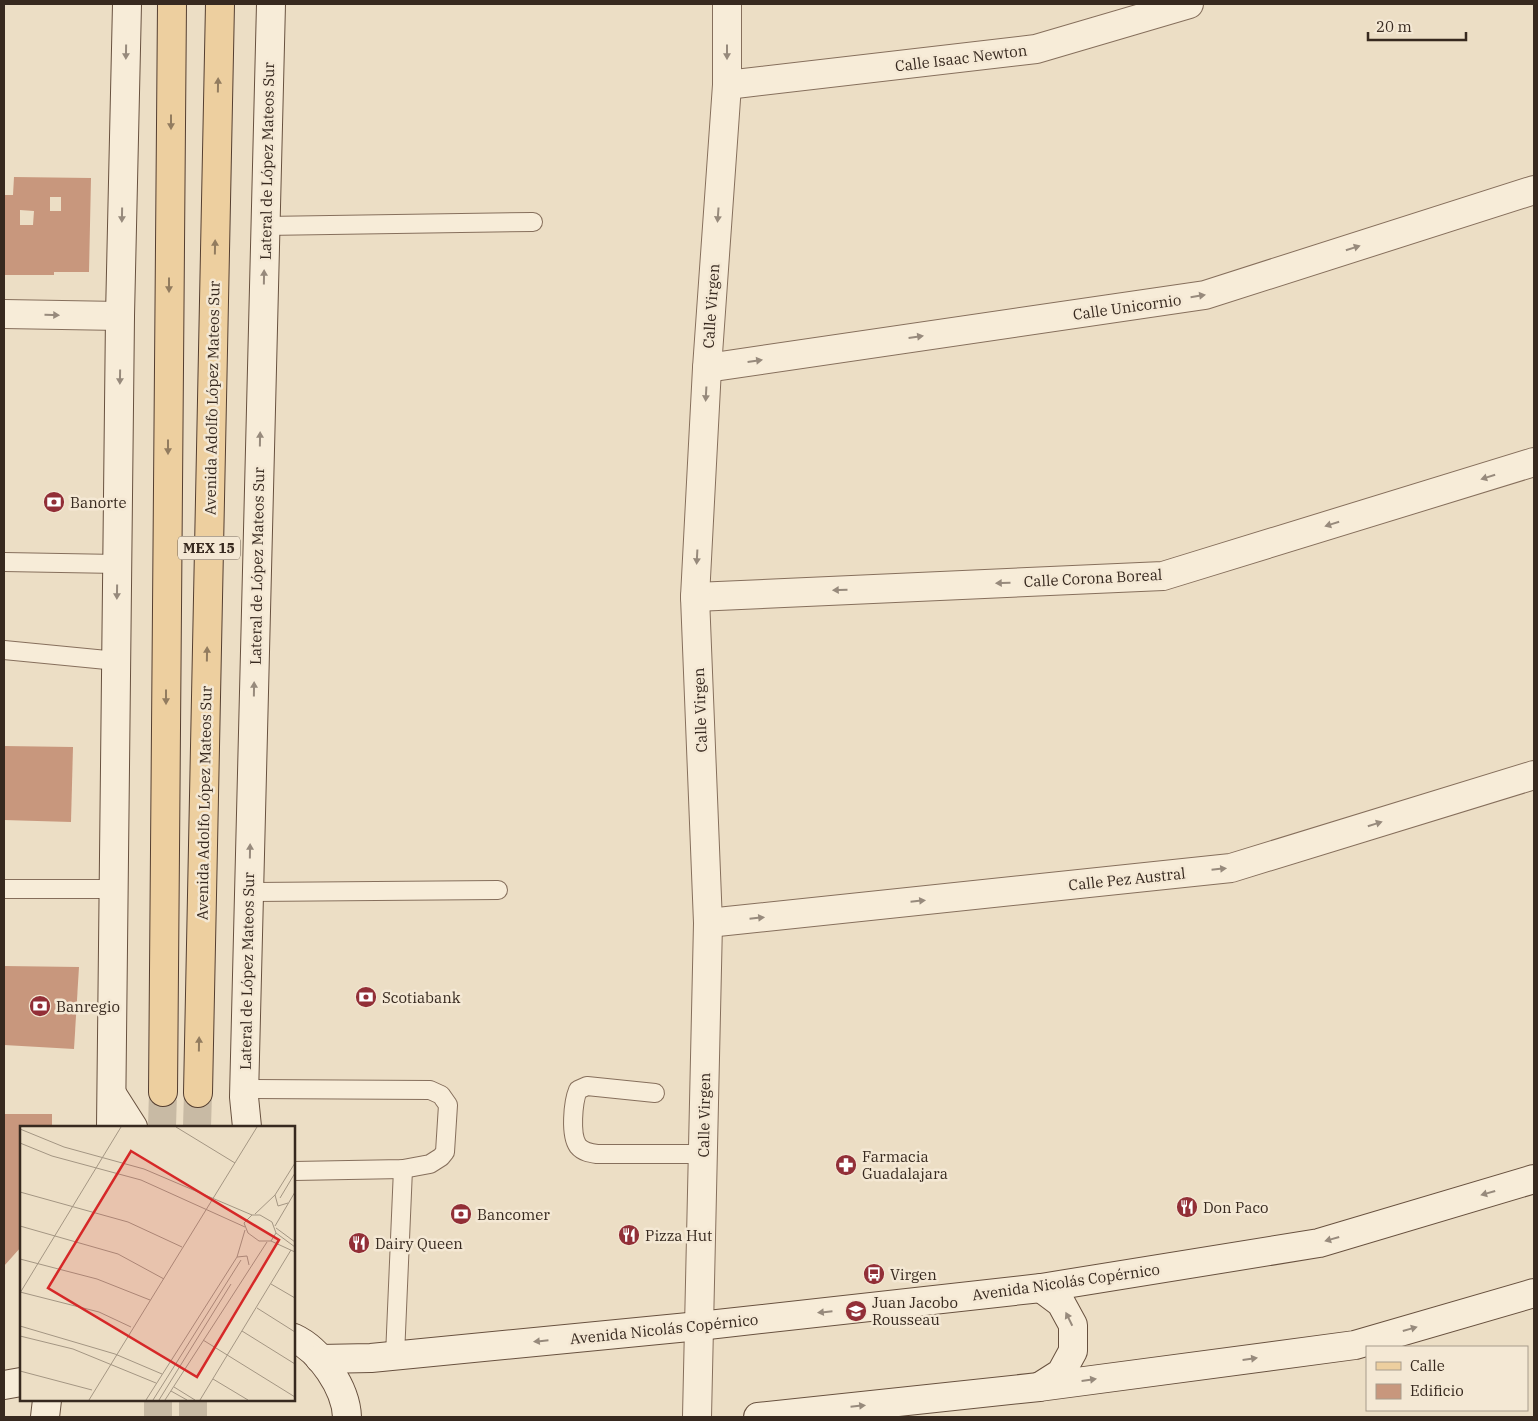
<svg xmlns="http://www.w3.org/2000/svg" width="1538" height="1421" viewBox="0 0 1538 1421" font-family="'IBM Plex Serif',serif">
	<rect width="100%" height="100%" fill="#ecdec5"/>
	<g fill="#c8977d" fill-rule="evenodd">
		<path d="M14,177l77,1 -2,94h-35v3h-50v-80h9zM50,197h11v14h-11zM20,210l14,1 -1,14h-13z"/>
		<polygon points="4,746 73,747 71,822 4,820"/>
		<polygon points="4,966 79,967 74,1049 4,1045"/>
		<polygon points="4,1114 52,1114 52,1127 21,1127 21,1247 4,1266"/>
	</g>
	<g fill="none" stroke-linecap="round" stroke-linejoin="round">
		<g stroke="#c8baa4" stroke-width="28" stroke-dasharray="28 14" stroke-linecap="butt">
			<polyline points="162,1127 163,1092"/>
			<polyline points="197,1127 198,1093"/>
			<polyline points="158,1417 158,1400"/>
			<polyline points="193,1417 193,1400"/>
		</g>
		<g stroke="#866f5c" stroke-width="20">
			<g id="service">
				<polyline points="265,226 533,222"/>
				<polyline points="4,562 118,564"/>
				<polyline points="4,650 117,661"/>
				<polyline points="4,889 114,889"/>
				<polyline points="249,892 498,890"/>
				<polyline points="245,1089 430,1090 441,1095 448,1105 445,1152 441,1157 430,1164 403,1169 294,1171"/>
				<path d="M655,1093l-68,-7 -9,4c-5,12 -8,45 0,56 5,6 12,7 19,8h106"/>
				<polyline points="395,1356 403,1169"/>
			</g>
		</g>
		<g stroke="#866f5c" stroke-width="30">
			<g id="minor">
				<polyline points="727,85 1036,49 1189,4"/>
				<polyline points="4,314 120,316"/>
				<polyline points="707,368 1205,295 1534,190"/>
				<polyline points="695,597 1163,576 1534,462"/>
				<polyline points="708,923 1231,868 1534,775"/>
				<polyline points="697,1417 708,923 695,597 707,368 727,85 727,4"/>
			</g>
		</g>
		<g stroke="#68513f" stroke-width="30">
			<g id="secondary">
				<polyline points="112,1094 133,1127"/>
				<polyline points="111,1127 120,316 127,4"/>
				<polyline points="247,1127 244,1097 271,4"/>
				<path d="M294,1338c26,12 52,50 53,79"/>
				<polyline points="320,1359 371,1358 699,1326 1041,1288 1319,1243 1534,1179"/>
				<polyline points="4,1385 21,1382"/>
				<polyline points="1039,1387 1061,1373 1073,1351 1073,1325 1061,1303 1041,1288"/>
				<polyline points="45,1417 47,1400"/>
				<polyline points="758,1417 1039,1387 1355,1345 1534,1293"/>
			</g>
		</g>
		<g stroke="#543e30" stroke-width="30">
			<g id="primary">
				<polyline points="163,1092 172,4"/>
				<polyline points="198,1093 220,4"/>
			</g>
		</g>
		<use href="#service" stroke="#f7ecd8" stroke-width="18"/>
		<use href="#minor" stroke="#f7ecd8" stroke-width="28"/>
		<use href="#secondary" stroke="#f7ecd8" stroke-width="28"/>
		<use href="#primary" stroke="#edcf9f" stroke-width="28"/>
	</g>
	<defs><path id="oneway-solid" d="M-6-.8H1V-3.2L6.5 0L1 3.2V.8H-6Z" transform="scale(1.25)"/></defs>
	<g fill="#978a7c">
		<use href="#oneway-solid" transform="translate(126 52) rotate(91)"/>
		<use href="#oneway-solid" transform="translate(727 52) rotate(90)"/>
		<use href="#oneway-solid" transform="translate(122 215) rotate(91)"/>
		<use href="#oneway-solid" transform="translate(718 215) rotate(94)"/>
		<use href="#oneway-solid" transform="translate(1353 248) rotate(-18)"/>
		<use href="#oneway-solid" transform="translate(264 277) rotate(-89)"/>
		<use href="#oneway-solid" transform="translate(1198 296) rotate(-9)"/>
		<use href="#oneway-solid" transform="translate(52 315) rotate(1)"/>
		<use href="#oneway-solid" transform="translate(916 337) rotate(-8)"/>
		<use href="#oneway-solid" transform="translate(755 361) rotate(-8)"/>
		<use href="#oneway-solid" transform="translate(120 377) rotate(91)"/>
		<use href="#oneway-solid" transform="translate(706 394) rotate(93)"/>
		<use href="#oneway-solid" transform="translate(260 439) rotate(-89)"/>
		<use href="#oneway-solid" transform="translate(1488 477) rotate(163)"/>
		<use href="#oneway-solid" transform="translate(1332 524) rotate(163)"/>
		<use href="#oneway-solid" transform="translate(697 557) rotate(93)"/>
		<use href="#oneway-solid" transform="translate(1003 583) rotate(178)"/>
		<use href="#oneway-solid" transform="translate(840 590) rotate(178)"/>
		<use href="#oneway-solid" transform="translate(117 592) rotate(91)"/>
		<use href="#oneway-solid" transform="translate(254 689) rotate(-89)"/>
		<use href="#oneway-solid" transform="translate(1375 824) rotate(-17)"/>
		<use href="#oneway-solid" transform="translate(250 851) rotate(-89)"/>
		<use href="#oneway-solid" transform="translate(1219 869) rotate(-6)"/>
		<use href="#oneway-solid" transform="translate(918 901) rotate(-6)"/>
		<use href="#oneway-solid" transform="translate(757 918) rotate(-6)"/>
		<use href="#oneway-solid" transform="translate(1488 1193) rotate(164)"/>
		<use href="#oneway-solid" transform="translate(1332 1239) rotate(164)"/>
		<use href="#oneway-solid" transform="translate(825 1312) rotate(174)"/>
		<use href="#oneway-solid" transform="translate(1069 1319) rotate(-116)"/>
		<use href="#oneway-solid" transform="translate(1410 1329) rotate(-16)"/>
		<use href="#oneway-solid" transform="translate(541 1341) rotate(174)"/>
		<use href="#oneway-solid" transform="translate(1250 1359) rotate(-8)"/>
		<use href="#oneway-solid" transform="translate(1089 1380) rotate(-8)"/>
		<use href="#oneway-solid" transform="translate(858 1406) rotate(-6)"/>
	</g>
	<g fill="#927c5f">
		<use href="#oneway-solid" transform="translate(218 85) rotate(-89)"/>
		<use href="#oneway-solid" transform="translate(171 122) rotate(90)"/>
		<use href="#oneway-solid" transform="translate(215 247) rotate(-89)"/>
		<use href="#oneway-solid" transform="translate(169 285) rotate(90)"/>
		<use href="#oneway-solid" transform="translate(168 447) rotate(90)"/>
		<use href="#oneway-solid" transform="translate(207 654) rotate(-89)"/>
		<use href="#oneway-solid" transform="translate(166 697) rotate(90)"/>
		<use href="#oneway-solid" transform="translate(199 1044) rotate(-89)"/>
	</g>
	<defs>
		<g id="bank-disc" transform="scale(1.125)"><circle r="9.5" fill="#922f37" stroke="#f4e8d4"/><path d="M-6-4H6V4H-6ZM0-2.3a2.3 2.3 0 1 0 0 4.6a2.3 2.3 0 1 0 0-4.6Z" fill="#fff"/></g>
		<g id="pharmacy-disc" transform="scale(1.125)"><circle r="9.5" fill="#922f37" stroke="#f4e8d4"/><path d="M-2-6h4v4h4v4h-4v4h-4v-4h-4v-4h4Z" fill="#fff"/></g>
		<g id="restaurant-disc" transform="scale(1.125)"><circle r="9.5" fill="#922f37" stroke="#f4e8d4"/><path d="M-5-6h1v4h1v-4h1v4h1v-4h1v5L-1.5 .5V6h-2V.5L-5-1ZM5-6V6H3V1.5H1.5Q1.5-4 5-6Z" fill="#fff"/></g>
		<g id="bus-disc" transform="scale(1.125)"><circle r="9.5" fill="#922f37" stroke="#f4e8d4"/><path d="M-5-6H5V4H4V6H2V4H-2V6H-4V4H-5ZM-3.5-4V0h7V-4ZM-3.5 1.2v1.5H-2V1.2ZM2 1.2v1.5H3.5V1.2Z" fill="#fff"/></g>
		<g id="school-disc" transform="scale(1.125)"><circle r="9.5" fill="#922f37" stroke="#f4e8d4"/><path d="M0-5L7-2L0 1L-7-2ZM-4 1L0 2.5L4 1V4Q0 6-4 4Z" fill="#fff"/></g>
	</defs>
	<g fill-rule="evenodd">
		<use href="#bank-disc" x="54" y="502"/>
		<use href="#bank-disc" x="366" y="997"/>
		<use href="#bank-disc" x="40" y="1006"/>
		<use href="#pharmacy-disc" x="846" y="1165"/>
		<use href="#restaurant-disc" x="1187" y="1207"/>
		<use href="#bank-disc" x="461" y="1214"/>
		<use href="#restaurant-disc" x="629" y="1235"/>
		<use href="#restaurant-disc" x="359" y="1243"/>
		<use href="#bus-disc" x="874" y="1274"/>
		<use href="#school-disc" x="856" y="1311"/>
	</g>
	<g text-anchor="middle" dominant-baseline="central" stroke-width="5" stroke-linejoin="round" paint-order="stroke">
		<rect fill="#f4e8d4" stroke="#706255" stroke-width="1" x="178" y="536.5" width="62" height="23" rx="4"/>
		<g font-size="14" font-weight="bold" fill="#37291f">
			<text x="209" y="548">MEX 15</text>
		</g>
		<g font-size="15" fill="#37291f" stroke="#f4e8d4">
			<text transform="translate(961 58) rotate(-7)">Calle Isaac Newton</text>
			<text transform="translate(267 161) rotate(-89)">Lateral de López Mateos Sur</text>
			<text transform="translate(711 306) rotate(-86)">Calle Virgen</text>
			<text transform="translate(1127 307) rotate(-8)">Calle Unicornio</text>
			<text transform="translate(212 398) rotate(-89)">Avenida Adolfo López Mateos Sur</text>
			<text transform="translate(257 566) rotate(-89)">Lateral de López Mateos Sur</text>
			<text transform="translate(1093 578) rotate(-3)">Calle Corona Boreal</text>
			<text transform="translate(700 710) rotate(-92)">Calle Virgen</text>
			<text transform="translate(204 803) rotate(-89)">Avenida Adolfo López Mateos Sur</text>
			<text transform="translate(1127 879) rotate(-6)">Calle Pez Austral</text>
			<text transform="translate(247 971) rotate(-89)">Lateral de López Mateos Sur</text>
			<text transform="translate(704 1115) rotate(-89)">Calle Virgen</text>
			<text transform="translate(1066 1282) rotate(-8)">Avenida Nicolás Copérnico</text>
			<text transform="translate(664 1329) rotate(-6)">Avenida Nicolás Copérnico</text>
		</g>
		<g font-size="15" fill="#37291f" stroke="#f4e8d4" text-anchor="start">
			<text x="70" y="502">Banorte</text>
			<text x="382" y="997">Scotiabank</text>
			<text x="56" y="1006">Banregio</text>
			<text x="862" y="1156">Farmacia<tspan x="862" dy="17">Guadalajara</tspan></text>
			<text x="1203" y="1207">Don Paco</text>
			<text x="477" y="1214">Bancomer</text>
			<text x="645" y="1235">Pizza Hut</text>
			<text x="375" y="1243">Dairy Queen</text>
			<text x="890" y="1274">Virgen</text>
			<text x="872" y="1302">Juan Jacobo<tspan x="872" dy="17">Rousseau</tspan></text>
		</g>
	</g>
	<g transform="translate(20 1126)">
		<rect width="275" height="275" fill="#ecdec5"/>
		<path fill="none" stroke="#a49683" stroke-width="1" d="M156,1l59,36M0,3l44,18 80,22 108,46M0,17l32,13 89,24 104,47M0,66l108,30 54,25M255,69l3,11 10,-3M260,72l15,-25M235,88l20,-19 20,-32M232,89h8l12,7 4,11 -5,8h-12l-11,-8 -4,-10zM0,100l98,28 46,25M255,100l20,-34M256,102l19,14M256,107l19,14M251,115l24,11M217,131l10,-1 2,9M0,133l77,20 53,21M251,158l24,14M0,166l79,20 32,15M0,167l101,-166M237,182l38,24M0,200l95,28 47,20M222,205l53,33M0,210l53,13 83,34M183,214l92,57M0,245l72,19M193,253l35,21M154,261l21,13M151,265l16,9M69,274l168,-273M126,274l91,-143 8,-27M133,274l88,-140M139,274l72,-116M145,274l102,-158M180,274l91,-150"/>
		<path fill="#d62828" fill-opacity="0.15" stroke="#d62828" stroke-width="2.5" d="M111,25l148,89 -82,137 -149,-89z"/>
		<rect width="275" height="275" fill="none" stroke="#37291f" stroke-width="2.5"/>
	</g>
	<rect width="1538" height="1421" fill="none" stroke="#37291f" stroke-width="10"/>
	<rect x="1366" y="1346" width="162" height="65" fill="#f4e8d4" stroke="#a89c8c"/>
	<rect x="1376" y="1362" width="25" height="8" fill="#edcf9f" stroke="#a89c8c"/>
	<text x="1410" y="1371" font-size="15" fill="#37291f">Calle</text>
	<rect x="1376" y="1384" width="25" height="15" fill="#c8977d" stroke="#a89c8c"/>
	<text x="1410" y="1396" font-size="15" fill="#37291f">Edificio</text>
	<path d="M1368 32v8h98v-8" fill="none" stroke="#37291f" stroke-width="2.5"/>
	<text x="1376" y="32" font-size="15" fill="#37291f" stroke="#f4e8d4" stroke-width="4" paint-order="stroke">20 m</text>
</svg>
